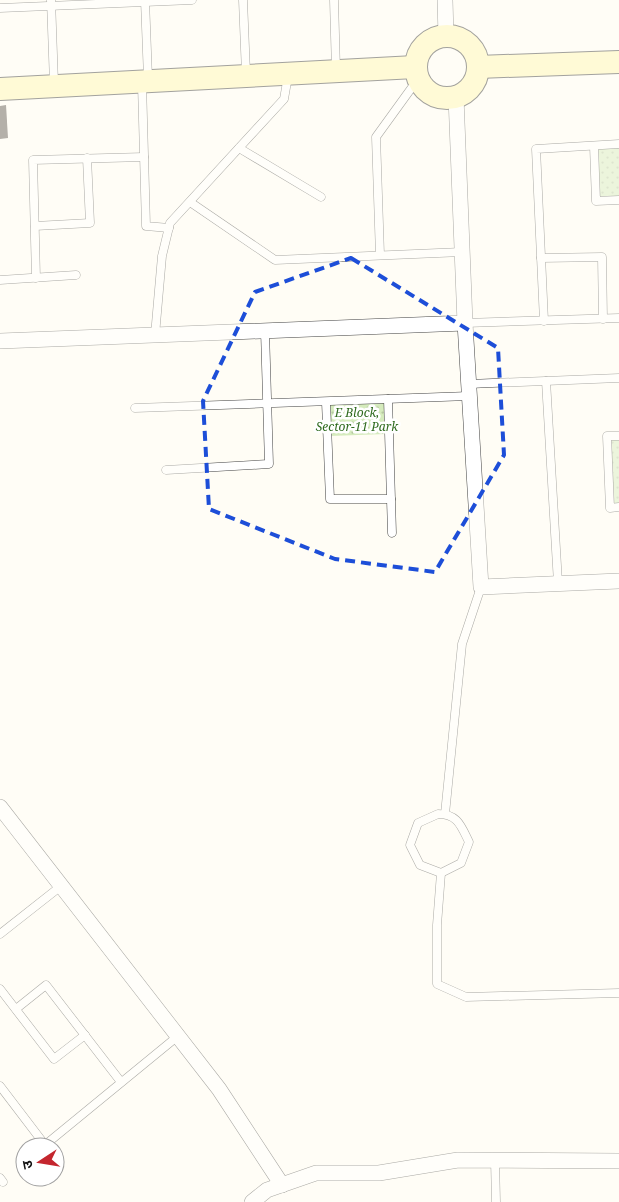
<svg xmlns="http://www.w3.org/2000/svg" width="619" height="1202" viewBox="0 0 619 1202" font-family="'Noto Serif','Noto Sans Devanagari',serif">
	<defs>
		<pattern id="park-dots" width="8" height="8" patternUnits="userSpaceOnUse" patternTransform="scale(1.25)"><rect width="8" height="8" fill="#d5ebbd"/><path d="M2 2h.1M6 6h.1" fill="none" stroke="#b6c8a1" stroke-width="1.8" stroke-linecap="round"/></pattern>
	</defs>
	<rect width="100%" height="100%" fill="#fffdf5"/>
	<g fill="url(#park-dots)">
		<polygon points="619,146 619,198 599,198 597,147"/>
		<polygon points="386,402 386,434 330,436 328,403"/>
		<polygon points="619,438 619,505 612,505 609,439"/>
	</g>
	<polygon fill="#5a524d" points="6,105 8,138 0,139 0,106"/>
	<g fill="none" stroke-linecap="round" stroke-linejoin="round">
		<g stroke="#444" stroke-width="9">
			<g id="lane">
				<polyline points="51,0 54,83"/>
				<polyline points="145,0 148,78"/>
				<polyline points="243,0 246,73"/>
				<polyline points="334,0 336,70"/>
				<polyline points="0,8 192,0"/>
				<polyline points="142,84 146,226 169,228"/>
				<polyline points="594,146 596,201 619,200"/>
				<polyline points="239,148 321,197"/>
				<polyline points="190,202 275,260 462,252"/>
				<polyline points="35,226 90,223 87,158"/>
				<polyline points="380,255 376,137 418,79"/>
				<polyline points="541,258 602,257 603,319"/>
				<polyline points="36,278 33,160 144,157"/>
				<polyline points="0,280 76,275"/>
				<polyline points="544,321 536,149 619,144"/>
				<polyline points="465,323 619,318"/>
				<polyline points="155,335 162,256 170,223 284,99 288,76"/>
				<polyline points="546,381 558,583"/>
				<polyline points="469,384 619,378"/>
				<polyline points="388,399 392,533"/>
				<polyline points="326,402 330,499 391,499"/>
				<polyline points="135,408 469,396"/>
				<polyline points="619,436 607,436 610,508 619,507"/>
				<polyline points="166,470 269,464 265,331"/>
				<path d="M438,814c20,0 23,12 31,28l-8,21 -20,10 -21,-8 -10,-20 8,-22z"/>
				<polyline points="445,814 462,644 481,587"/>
				<polyline points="441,873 437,925 437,984 466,997 619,993"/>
				<polyline points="0,934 61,886"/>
				<polyline points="0,989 54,1059 85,1035"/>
				<polyline points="16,1009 46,985 121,1082"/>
				<polyline points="0,1086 45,1145 178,1036"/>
				<polyline points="495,1160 496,1202"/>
				<polyline points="0,1178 3,1182"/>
			</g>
		</g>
		<g stroke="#444" stroke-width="16">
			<g id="street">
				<polyline points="445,0 446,36"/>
				<polyline points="456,97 465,323 481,587 619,581"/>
				<polyline points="0,341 465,323"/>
				<polyline points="0,807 219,1089 282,1185"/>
				<polyline points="252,1202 267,1190 316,1173 379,1173 458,1160 619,1161"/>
			</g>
		</g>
		<g stroke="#333" stroke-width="24">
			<g id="secondary">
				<circle cx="447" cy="67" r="31"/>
				<polyline points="478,67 619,62"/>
				<polyline points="0,89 415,67"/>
			</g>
		</g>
		<use href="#lane" stroke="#fff" stroke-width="8"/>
		<use href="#street" stroke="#fff" stroke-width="15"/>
		<use href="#secondary" stroke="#fff6b0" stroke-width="22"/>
	</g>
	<path d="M0 0H619V1202H0ZM351,258l147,90 6,107 -69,117 -100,-13 -126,-50 -6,-108 52,-109z" fill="#fffdf5" fill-opacity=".55" fill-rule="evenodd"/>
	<path fill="none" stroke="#1d4ed8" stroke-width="4" stroke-dasharray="10 6" stroke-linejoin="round" d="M351,258l147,90 6,107 -69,117 -100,-13 -126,-50 -6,-108 52,-109z"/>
	<g text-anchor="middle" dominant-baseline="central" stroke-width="5" stroke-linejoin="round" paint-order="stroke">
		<g font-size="12" font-style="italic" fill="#2f6b1f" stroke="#fff">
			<text x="357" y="412">E Block,<tspan x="357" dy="14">Sector-11 Park</tspan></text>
		</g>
	</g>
	<g transform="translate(40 1162) rotate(258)"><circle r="24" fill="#ffffff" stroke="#a0a0a0"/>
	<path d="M0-4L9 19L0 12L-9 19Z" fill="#c4262e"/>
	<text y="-8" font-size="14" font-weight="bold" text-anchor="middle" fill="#111111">उ</text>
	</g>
</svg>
